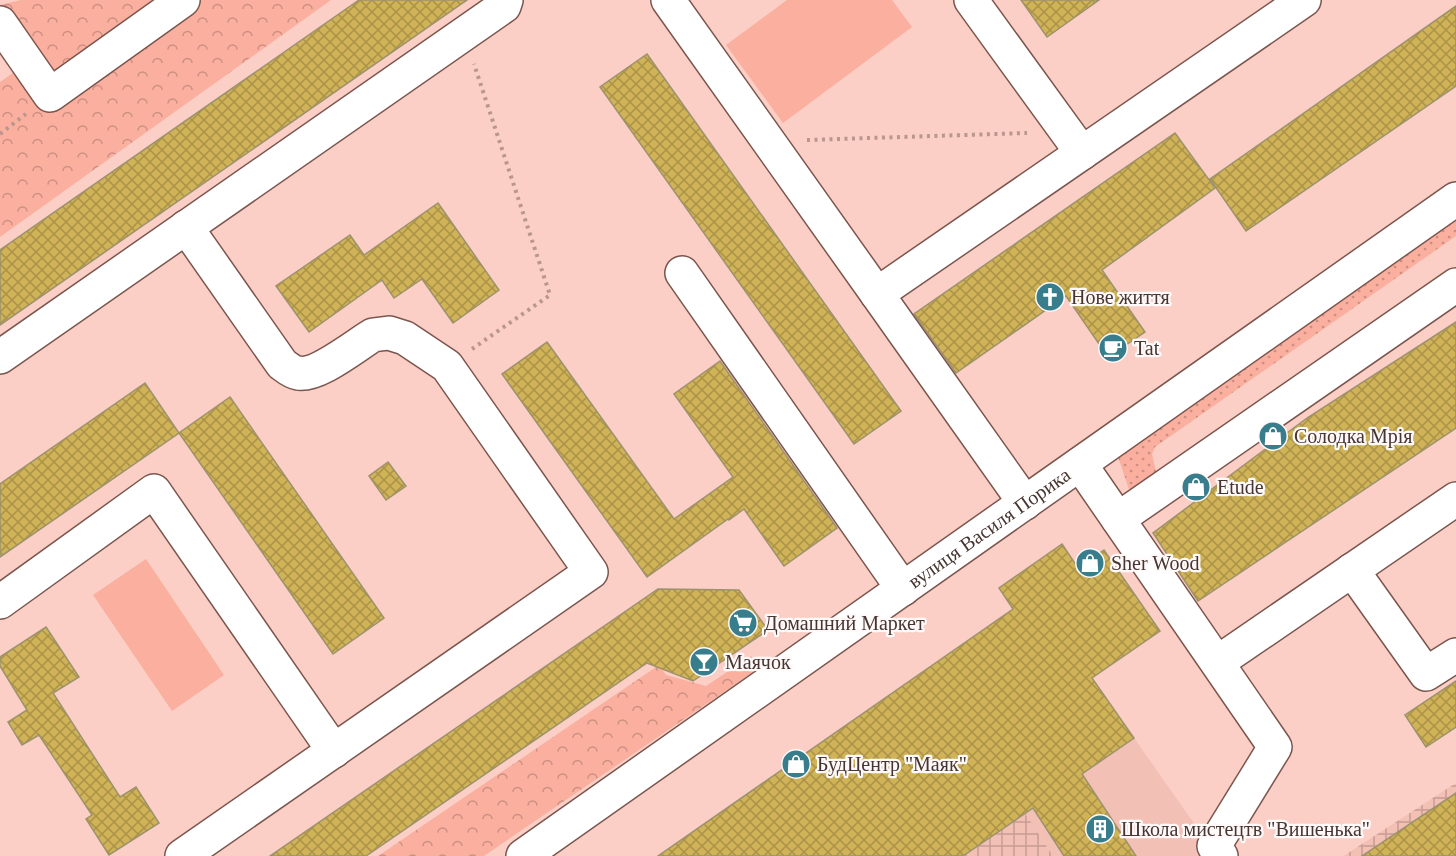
<svg xmlns="http://www.w3.org/2000/svg" width="1456" height="856" viewBox="0 0 1456 856" font-family="'Times New Roman',serif">
	<defs>
		<pattern id="industrial-grid" width="8" height="8" patternUnits="userSpaceOnUse" patternTransform="scale(1.5)"><rect width="8" height="8" fill="#f3c0b5"/><path d="M0 4h8M4 0v8" fill="none" stroke="#c79d94"/></pattern>
		<pattern id="grass-dots" width="8" height="8" patternUnits="userSpaceOnUse" patternTransform="scale(1.5)"><rect width="8" height="8" fill="#faaf9f"/><path d="M2 2h.1M6 6h.1" fill="none" stroke="#cc8f82" stroke-width="1.8" stroke-linecap="round"/></pattern>
		<pattern id="forest-crowns" width="20" height="18" patternUnits="userSpaceOnUse" patternTransform="scale(1.5)"><rect width="20" height="18" fill="#faaf9f"/><path d="M2 6a3 3 0 1 1 6 0M12 15a3 3 0 1 1 6 0" fill="none" stroke="#cc8f82"/></pattern>
		<pattern id="building-cross-hatch" width="8" height="8" patternUnits="userSpaceOnUse" patternTransform="scale(1.5)"><rect width="8" height="8" fill="#cfb356"/><path d="M0 0l8 8M0 8l8-8" fill="none" stroke="#aa9248"/></pattern>
	</defs>
	<rect width="100%" height="100%" fill="#fbcfc5"/>
	<polygon fill="#f3c0b5" points="1134,738 1217,856 1053,856 1025,813"/>
	<g fill="url(#industrial-grid)">
		<polygon points="1456,783 1456,856 1344,856 1345,855"/>
		<polygon points="1025,813 1053,856 963,856"/>
	</g>
	<polygon fill="url(#grass-dots)" points="1456,199 1456,236 1155,447 1152,454 1160,489 1135,507 1116,451"/>
	<g fill="url(#forest-crowns)">
		<polygon points="21,0 331,0 0,237 0,82 38,55 0,5"/>
		<polygon points="751,656 759,668 484,856 378,856 659,665 666,675 706,686"/>
	</g>
	<g fill="#faaf9f">
		<polygon points="787,0 892,0 912,27 783,123 726,45"/>
		<polygon points="146,559 224,675 172,711 93,595"/>
	</g>
	<g fill="url(#building-cross-hatch)" stroke="#9d926e" stroke-width="1.5">
		<polygon points="359,0 467,0 0,325 0,250"/>
		<polygon points="1021,0 1099,0 1047,37"/>
		<polygon points="1456,6 1456,86 1246,231 1210,179"/>
		<polygon points="647,54 901,411 854,444 600,87"/>
		<polygon points="1175,133 1215,188 1102,270 1145,332 1108,357 1066,296 956,373 914,314"/>
		<polygon points="438,203 499,290 453,323 422,279 394,298 382,280 309,332 276,286 350,235 364,255"/>
		<polygon points="1456,322 1456,428 1198,601 1153,533 1307,418"/>
		<polygon points="547,342 674,519 733,477 674,394 720,361 837,528 784,566 744,509 729,520 728,519 647,577 502,374"/>
		<polygon points="145,383 179,433 0,557 0,484"/>
		<polygon points="230,397 384,618 333,654 179,433"/>
		<polygon points="388,462 406,486 386,500 369,476"/>
		<polygon points="1062,544 1078,568 1104,550 1160,631 1092,678 1134,738 1082,774 1136,856 1064,856 1033,808 963,856 658,856 1013,609 999,588"/>
		<polygon points="658,589 739,590 768,630 693,681 647,663 366,856 270,856"/>
		<polygon points="46,627 79,677 53,693 120,797 136,787 159,823 109,855 86,819 92,815 39,735 22,745 8,722 27,710 0,666 0,657"/>
		<polygon points="1456,681 1456,727 1426,747 1405,715"/>
		<polygon points="1456,793 1456,856 1362,856"/>
	</g>
	<g fill="none" stroke-linecap="round" stroke-linejoin="round">
		<g stroke="#7b564e" stroke-width="36">
			<g id="minor">
				<polyline points="668,0 877,294"/>
				<polyline points="971,0 1082,153"/>
				<polyline points="0,23 50,95 183,0"/>
				<polyline points="682,273 903,589"/>
				<polyline points="0,357 504,6 506,0"/>
				<polyline points="1080,464 1275,747 1214,846 1221,856"/>
				<polyline points="1025,503 877,294 1304,0"/>
				<polyline points="1118,519 1456,285"/>
				<polyline points="1352,570 1426,674 1456,655"/>
				<polyline points="0,602 154,491 334,751"/>
				<polyline points="1218,662 1456,499"/>
				<path d="M182,856l409,-284 -144,-206 -42,-28 -16,-5 -16,2c-17,10 -56,42 -75,38 -6,-1 -12,-6 -16,-9l-96,-137"/>
				<path id="s1" d="M523,856l933,-657"/>
			</g>
		</g>
		<g stroke="#b9978f" stroke-width="4" stroke-dasharray="3 4.5" stroke-linecap="butt">
			<polyline points="0,134 26,114"/>
			<polyline points="807,140 1027,133"/>
			<polyline points="472,349 550,295 474,64"/>
		</g>
		<use href="#minor" stroke="#fff" stroke-width="33"/>
	</g>
	<defs>
		<g id="church-disc" transform="scale(1.5)"><circle r="9.5" fill="#387d8b" stroke="#fffaf9"/><path d="M-1.2-6h2.4v3.5h3.3v2.4h-3.3V6h-2.4V-.1h-3.3v-2.4h3.3Z" fill="#fff"/></g>
		<g id="cafe-disc" transform="scale(1.5)"><circle r="9.5" fill="#387d8b" stroke="#fffaf9"/><path d="M-5.5-4.5H6V0H3Q3 3.5 0 3.5H-2.5Q-5.5 3.5-5.5 0ZM3-3.2v2h1.7v-2ZM-6 4.5H4V6H-6Z" fill="#fff"/></g>
		<g id="shop-disc" transform="scale(1.5)"><circle r="9.5" fill="#387d8b" stroke="#fffaf9"/><path d="M-5-2.5h2.3a2.7 3.5 0 0 1 5.4 0H5L5.5 6h-11ZM-1.5-2.5h3a1.5 2.3 0 0 0-3 0Z" fill="#fff"/></g>
		<g id="supermarket-disc" transform="scale(1.5)"><circle r="9.5" fill="#387d8b" stroke="#fffaf9"/><path d="M-6-5.5h2.5l.6 2H6L4.5 2H-2.5L-4.4-4H-6ZM-1.5 3.2a1.3 1.3 0 1 0 .1 0ZM3 3.2a1.3 1.3 0 1 0 .1 0Z" fill="#fff"/></g>
		<g id="bar-disc" transform="scale(1.5)"><circle r="9.5" fill="#387d8b" stroke="#fffaf9"/><path d="M-6-5H6L.8 .8V4.5H3.5V6h-7V4.5H-.8V.8Z" fill="#fff"/></g>
		<g id="building-disc" transform="scale(1.5)"><circle r="9.5" fill="#387d8b" stroke="#fffaf9"/><path d="M-4-6H4V6H1V3H-1V6H-4ZM-2.5-4.3h1.7v1.8h-1.7ZM.8-4.3h1.7v1.8H.8ZM-2.5-1h1.7V.8h-1.7ZM.8-1h1.7V.8H.8Z" fill="#fff"/></g>
	</defs>
	<g fill-rule="evenodd">
		<use href="#church-disc" x="1050" y="297"/>
		<use href="#cafe-disc" x="1113" y="348"/>
		<use href="#shop-disc" x="1273" y="436"/>
		<use href="#shop-disc" x="1196" y="487"/>
		<use href="#shop-disc" x="1090" y="563"/>
		<use href="#supermarket-disc" x="743" y="623"/>
		<use href="#bar-disc" x="704" y="662"/>
		<use href="#shop-disc" x="796" y="764"/>
		<use href="#building-disc" x="1100" y="829"/>
	</g>
	<g text-anchor="middle" dominant-baseline="central" stroke-width="4.5" stroke-linejoin="round" paint-order="stroke">
		<g font-size="20" fill="#463531" stroke="#fffaf9" text-anchor="start">
			<text x="1071" y="297">Нове життя</text>
			<text x="1134" y="348">Tat</text>
			<text x="1294" y="436">Солодка Мрія</text>
			<text x="1217" y="487">Etude</text>
			<text x="1111" y="563">Sher Wood</text>
			<text x="764" y="623">Домашний Маркет</text>
			<text x="725" y="662">Маячок</text>
			<text x="817" y="764">БудЦентр "Маяк"</text>
			<text x="1121" y="829">Школа мистецтв "Вишенька"</text>
		</g>
		<g font-size="20" fill="#463531" stroke="#fffaf9">
			<text stroke="none"><textPath href="#s1" startOffset="570">вулиця Василя Порика</textPath></text>
		</g>
	</g>
</svg>
